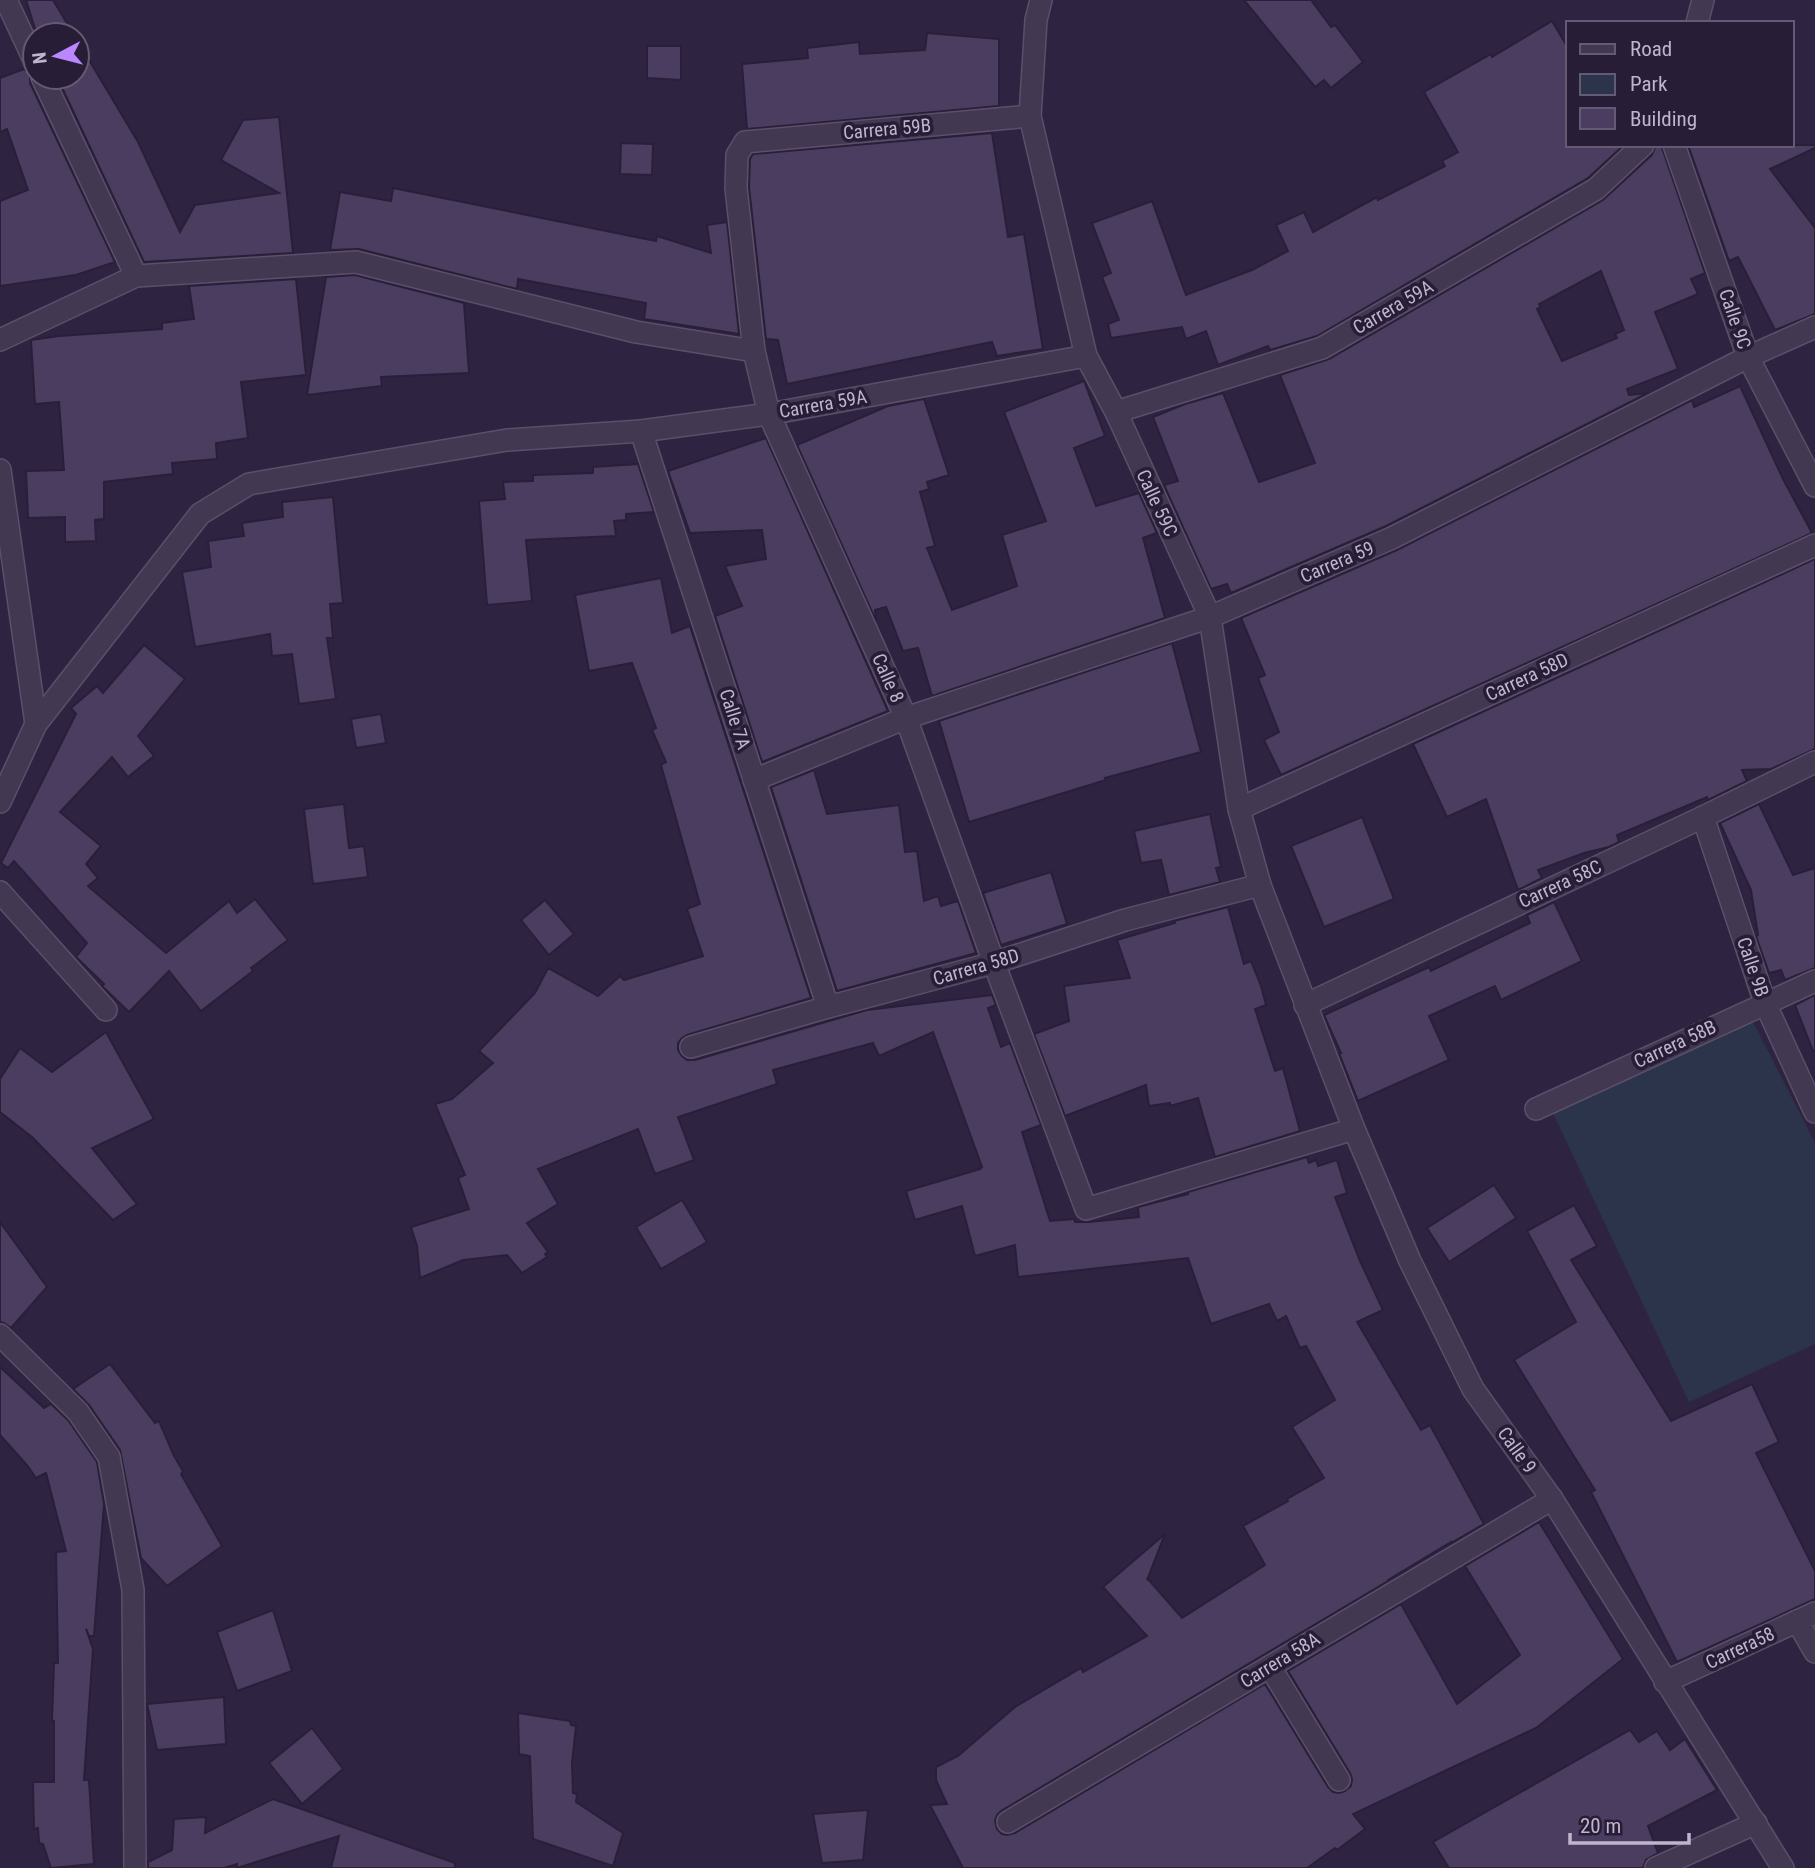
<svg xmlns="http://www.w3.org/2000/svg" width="1815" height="1868" viewBox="0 0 1815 1868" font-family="'Roboto Condensed',sans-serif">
	<rect width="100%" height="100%" fill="#2f2342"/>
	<polygon fill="#2c344c" points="1749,1014 1815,1143 1815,1344 1689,1402 1552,1111"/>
	<g fill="#4b3d60" stroke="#291f39" stroke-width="2" fill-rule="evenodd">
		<polygon points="26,0 53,0 74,35 37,35"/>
		<polygon points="1244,0 1311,0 1331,27 1335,25 1363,62 1331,88 1324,80 1315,87"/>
		<polygon points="1552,21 1568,48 1568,145 1624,145 1588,178 1317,336 1270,350 1268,346 1218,365 1206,331 1186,339 1182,327 1111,338 1108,324 1119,320 1102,277 1111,273 1092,223 1152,201 1186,295 1252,270 1288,251 1276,225 1304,212 1313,232 1377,197 1378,200 1445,166 1442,161 1458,152 1424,92 1491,54 1492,57"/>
		<polygon points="927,33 999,39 999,106 747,129 742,64 808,58 807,48 859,42 860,54 925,50"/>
		<polygon points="77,40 138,142 180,232 195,205 279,193 221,160 243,120 279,117 293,253 144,262 57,77 77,77"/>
		<polygon points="647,46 681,46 681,80 647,78"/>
		<polygon points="24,69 30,74 30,83 115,262 76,275 0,286 0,201 28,190 7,129 0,132 0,78"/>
		<polygon points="992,133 1008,237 1024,234 1043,349 997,356 992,342 787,384 778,340 766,339 749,187 750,159 753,154"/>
		<polygon points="621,143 653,144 652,175 620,174"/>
		<path d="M1656,145h5l44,128 -14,6 7,15 -43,18 23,57 -51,20 2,6 19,-2 -262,133 -155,67 -4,-9 -16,5 -47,-104 14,-4 -25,-64 32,-13 38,-11 36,89 56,-19 -35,-88 49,-16 274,-159 49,-45zM1601,271l23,59 -9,4 2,4 -55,23 -25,-52 4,-2 -2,-3z"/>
		<polygon points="1688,145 1815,145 1815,148 1770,169 1815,228 1815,314 1775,330 1738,257 1729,261"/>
		<polygon points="393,188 656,241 657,236 711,253 707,225 727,222 739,334 644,319 646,303 518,279 517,289 359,249 330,250 340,192 391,201"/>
		<polygon points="355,275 464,303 469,373 381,377 382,386 307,395 326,277"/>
		<polygon points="296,279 306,375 241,382 248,438 216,443 217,459 172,463 173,474 104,482 104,519 95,520 96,541 65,542 65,517 28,518 26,471 64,470 59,402 35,404 31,340 59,336 162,329 162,323 194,319 189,286"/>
		<polygon points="1084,381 1105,436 1074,448 1096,506 1139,493 1157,533 1143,538 1165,618 932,696 918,648 903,651 886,607 875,610 876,621 797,445 888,406 924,399 949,475 927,482 929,489 920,492 935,546 927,548 952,610 1017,586 1002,535 1046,521 1004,412"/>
		<polygon points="1740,386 1783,479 1812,533 1281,775 1264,740 1279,732 1258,678 1265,675 1241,618 1397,550 1692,400 1694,407"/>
		<polygon points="766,438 888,711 762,762 715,616 742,606 725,566 766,559 762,530 690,533 668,471"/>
		<polygon points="638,464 654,512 626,514 626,520 614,521 616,536 526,540 532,601 487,605 479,501 505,499 503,482 533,481 533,475 593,473 593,467"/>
		<polygon points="333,497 343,603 330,604 333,638 327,638 336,699 299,704 292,654 272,656 270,634 195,647 182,572 211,567 208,541 244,536 242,523 283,517 282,502"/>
		<polygon points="1815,559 1815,749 1771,769 1742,770 1747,781 1708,800 1707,797 1617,835 1619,842 1609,847 1584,853 1538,870 1542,878 1518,890 1486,799 1447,817 1413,744"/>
		<polygon points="661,578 672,633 690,626 811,998 687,1035 682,1038 678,1043 678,1050 682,1056 687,1060 695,1060 867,1010 992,995 996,1005 988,1008 1001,1047 1010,1043 1041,1125 1022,1132 1050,1221 1075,1219 1075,1222 1089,1222 1139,1217 1138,1207 1188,1194 1188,1192 1307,1157 1309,1163 1316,1160 1318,1166 1337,1160 1347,1193 1335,1197 1360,1261 1383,1310 1357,1322 1421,1430 1430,1425 1484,1524 1451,1543 1451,1542 1388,1580 1388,1581 1001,1811 997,1815 995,1821 997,1829 1002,1834 1007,1835 1015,1833 1265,1684 1328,1787 1333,1792 1339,1793 1345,1791 1351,1786 1352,1779 1350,1773 1288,1671 1401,1604 1457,1704 1520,1655 1465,1566 1539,1522 1623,1659 1536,1728 1353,1814 1365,1829 1337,1850 1335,1848 1307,1868 963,1868 930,1805 947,1804 936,1780 936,1767 958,1756 1015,1707 1081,1668 1083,1672 1147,1636 1103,1587 1165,1534 1147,1580 1148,1579 1182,1618 1265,1565 1243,1526 1288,1501 1287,1499 1324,1478 1292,1427 1335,1400 1306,1346 1300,1348 1286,1316 1277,1321 1269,1304 1211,1324 1188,1258 1018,1277 1015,1245 975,1256 962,1206 915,1220 906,1191 980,1169 982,1167 933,1032 879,1056 873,1043 773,1070 777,1084 678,1117 694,1160 655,1174 638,1129 538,1169 558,1204 527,1223 548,1252 545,1254 547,1257 522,1273 507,1255 463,1260 420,1278 417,1246 411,1227 469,1209 458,1178 465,1175 435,1104 452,1099 493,1063 479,1051 535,993 548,968 598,996 620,976 624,980 703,956 687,909 700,904 661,765 666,762 652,730 656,728 632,663 589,671 575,595"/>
		<polygon points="1172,643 1201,752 1105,778 1106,780 969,822 939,721"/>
		<polygon points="144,645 185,679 138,736 154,756 128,777 112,757 60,812 101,846 86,864 98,878 88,886 166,953 229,901 237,913 255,899 288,940 251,968 253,971 201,1011 169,971 129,1012 102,986 104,984 76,957 87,943 14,861 8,868 1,863 76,714 71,708 97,686 103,693"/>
		<polygon points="381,714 386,743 356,748 351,719"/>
		<polygon points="814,770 827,814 899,805 905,852 917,851 924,901 938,896 941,906 958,901 976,953 837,991 771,787"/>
		<polygon points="344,804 349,848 364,846 368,877 313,884 304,809"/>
		<polygon points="1759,804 1793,875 1815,868 1815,968 1785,980 1781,970 1769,973 1756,936 1758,935 1751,890 1720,823"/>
		<polygon points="1210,814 1221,867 1216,868 1220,882 1169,895 1161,860 1141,863 1134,831"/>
		<polygon points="1362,817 1394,899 1324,927 1291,846"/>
		<polygon points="1051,872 1067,924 1001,945 983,893"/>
		<polygon points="545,900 574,934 549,955 521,920"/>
		<polygon points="1554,902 1582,961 1501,1000 1495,986 1429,1016 1449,1060 1358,1101 1339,1053 1341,1053 1324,1015 1429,967 1431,971 1530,923 1527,915"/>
		<polygon points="1228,907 1244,964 1251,961 1261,986 1266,1005 1255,1009 1275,1071 1283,1068 1300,1131 1215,1157 1198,1098 1170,1106 1170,1103 1149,1106 1146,1085 1065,1116 1034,1034 1069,1021 1064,986 1130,978 1117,940 1175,923 1174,921"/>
		<polygon points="1815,995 1815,1051 1813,1051 1795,1005"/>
		<polygon points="106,1032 154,1119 92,1148 137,1204 113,1220 32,1137 0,1112 0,1079 20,1048 52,1072"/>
		<polygon points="1494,1185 1516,1218 1449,1262 1427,1228"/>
		<polygon points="682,1200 707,1242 661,1269 636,1227"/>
		<polygon points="1574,1205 1597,1246 1571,1260 1671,1421 1752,1384 1779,1442 1756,1453 1815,1571 1815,1599 1677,1662 1591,1492 1595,1490 1514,1360 1576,1322 1527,1231"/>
		<polygon points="0,1222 47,1287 11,1328 4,1323 0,1322"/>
		<polygon points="110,1364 155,1423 159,1421 174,1456 183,1471 181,1474 222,1546 167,1586 141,1558 120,1450 89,1405 73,1389"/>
		<polygon points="0,1367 44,1408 51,1404 68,1420 97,1462 104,1504 94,1636 89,1636 86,1629 93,1649 84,1780 89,1780 94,1864 51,1868 43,1844 39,1843 38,1828 34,1829 33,1782 54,1782 54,1721 52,1721 54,1663 58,1663 56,1552 66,1551 46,1473 36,1478 27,1465 0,1435"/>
		<polygon points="273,1610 292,1671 237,1691 217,1632"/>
		<polygon points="224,1697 226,1744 157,1750 147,1704"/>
		<polygon points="518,1713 570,1721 571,1725 576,1726 572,1763 573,1793 577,1794 576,1802 623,1833 613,1866 533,1839 530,1756 519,1754"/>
		<polygon points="312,1728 343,1769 302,1804 269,1763"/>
		<polygon points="1630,1730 1639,1742 1657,1731 1670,1750 1685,1739 1717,1790 1648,1826 1658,1853 1646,1860 1643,1868 1449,1868 1433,1842"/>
		<polygon points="273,1799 455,1863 455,1868 331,1868 339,1836 237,1868 237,1864 224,1868 148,1868 148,1862 172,1850 174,1819 206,1817 205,1833"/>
		<polygon points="868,1810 863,1860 822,1863 813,1814"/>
	</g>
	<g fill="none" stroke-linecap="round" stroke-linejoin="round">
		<g stroke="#5a5069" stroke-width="24">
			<g id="minor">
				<polyline points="6,0 35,62"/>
				<polyline points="1041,0 1036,20 1030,116 1086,356 1116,412 1210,617 1239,809 1260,885 1354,1129 1410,1261 1473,1389 1552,1499 1783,1868"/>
				<polyline points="1697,23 1703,0"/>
				<polyline points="42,77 136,276"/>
				<polyline points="1030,116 745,142 737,155 736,188 754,351 769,414 906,718 994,963 1086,1209 1354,1129"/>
				<polyline points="1674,145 1748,357 1815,486"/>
				<polyline points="0,340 136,276 356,262 636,332 754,351"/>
				<polyline points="1116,412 1322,348 1596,189 1643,145"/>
				<polyline points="641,431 828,1007"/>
				<polyline points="0,470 36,724"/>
				<polyline points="754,780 906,718 1210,617 1392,538 1748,357 1815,327"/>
				<polyline points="0,802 36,724 200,514 249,484 507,440 641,431 769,414 1086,356"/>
				<polyline points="1239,809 1815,545"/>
				<polyline points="1703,817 1765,1003 1815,1112"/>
				<polyline points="0,892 106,1010"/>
				<polyline points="1305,1005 1703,817 1815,762"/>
				<polyline points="691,1047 828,1007 994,963 1125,920 1260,885"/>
				<polyline points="1536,1109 1815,981"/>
				<polyline points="0,1335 78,1412 109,1457 133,1590 135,1868"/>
				<polyline points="1797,1621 1815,1652"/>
				<polyline points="1270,1667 1339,1780"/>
				<polyline points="1665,1682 1815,1613"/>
				<polyline points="1008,1822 1552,1499"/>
				<polyline points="1656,1868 1756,1823"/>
			</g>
		</g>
		<use href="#minor" stroke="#423852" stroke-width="21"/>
	</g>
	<g text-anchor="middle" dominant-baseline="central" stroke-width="7" stroke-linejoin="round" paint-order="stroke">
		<g font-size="19" fill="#bfb5cc" stroke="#271d37">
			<text transform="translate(887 129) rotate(-5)">Carrera 59B</text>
			<text transform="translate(1393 307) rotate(-30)">Carrera 59A</text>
			<text transform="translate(1735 319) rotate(71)">Calle 9C</text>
			<text transform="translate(823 404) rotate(-10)">Carrera 59A</text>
			<text transform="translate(1157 503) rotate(65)">Calle 59C</text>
			<text transform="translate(1337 562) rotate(-23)">Carrera 59</text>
			<text transform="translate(1527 677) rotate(-25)">Carrera 58D</text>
			<text transform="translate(888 678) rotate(66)">Calle 8</text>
			<text transform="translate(735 719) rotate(72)">Calle 7A</text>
			<text transform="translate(1560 884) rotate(-25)">Carrera 58C</text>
			<text transform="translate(976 967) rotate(-16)">Carrera 58D</text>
			<text transform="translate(1753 967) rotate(71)">Calle 9B</text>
			<text transform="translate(1675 1044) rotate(-25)">Carrera 58B</text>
			<text transform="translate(1517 1450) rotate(54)">Calle 9</text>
			<text transform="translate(1740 1648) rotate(-25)">Carrera58</text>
			<text transform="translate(1280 1660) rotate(-31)">Carrera 58A</text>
		</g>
	</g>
	<rect x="1566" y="21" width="228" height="126" fill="#271d37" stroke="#645a73" stroke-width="2"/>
	<rect x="1580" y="44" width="35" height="10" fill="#423852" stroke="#645a73" stroke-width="2"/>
	<text x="1630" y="56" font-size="21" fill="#bfb5cc">Road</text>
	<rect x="1580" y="74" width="35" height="21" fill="#2c344c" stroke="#645a73" stroke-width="2"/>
	<text x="1630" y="91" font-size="21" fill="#bfb5cc">Park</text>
	<rect x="1580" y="108" width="35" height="21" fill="#4b3d60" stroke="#645a73" stroke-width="2"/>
	<text x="1630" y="126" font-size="21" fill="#bfb5cc">Building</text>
	<g transform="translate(56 56) rotate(263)"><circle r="33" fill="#271d37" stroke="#645a73" stroke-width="2"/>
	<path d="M0-5L12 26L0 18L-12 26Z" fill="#ba87ff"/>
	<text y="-10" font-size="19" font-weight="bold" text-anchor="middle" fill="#bfb5cc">N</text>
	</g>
	<path d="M1570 1833v10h119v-10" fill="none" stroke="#bfb5cc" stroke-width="3.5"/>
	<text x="1580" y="1833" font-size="21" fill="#bfb5cc" stroke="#271d37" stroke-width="5" paint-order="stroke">20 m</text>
</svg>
